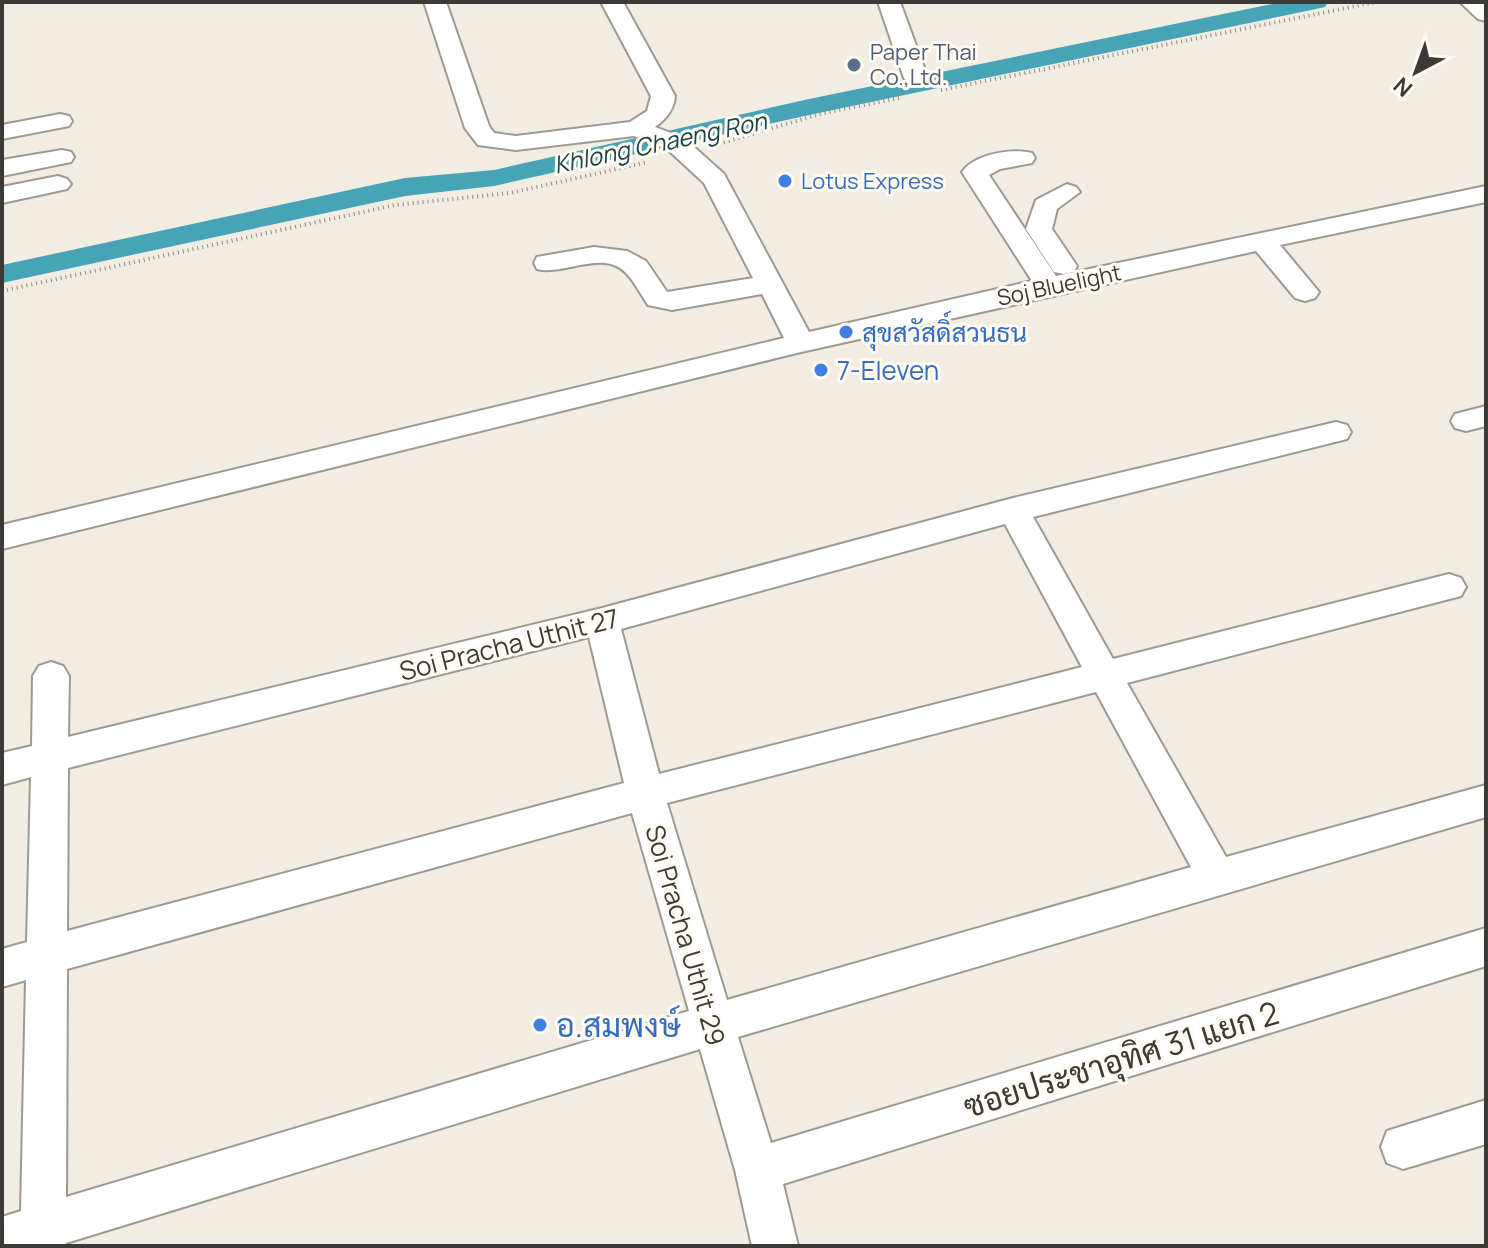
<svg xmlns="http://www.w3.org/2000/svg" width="1488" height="1248" viewBox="0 0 1488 1248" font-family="Manrope,Sarabun,sans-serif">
	<rect width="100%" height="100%" fill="#f2ede3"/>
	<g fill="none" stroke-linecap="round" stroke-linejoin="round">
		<polygon fill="#47a4b6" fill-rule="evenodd" points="1282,2 1328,2 1325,7 1316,9 809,115 494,186 405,196 2,283 2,265 405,178 494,170 809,99"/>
		<g stroke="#9f9a91" stroke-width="4">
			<g id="minor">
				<path d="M424,2h22l43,124 5,7 22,3 114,-14 17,-11 4,-15 -50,-94h22l52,94c-1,14 -9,23 -20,31l29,11 40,36 85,158 223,-51 -70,-109c13,-18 49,-24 70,-19l3,5 -3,5 -32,6 -11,6 67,101 430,-90v16l-206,43 39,47 -4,6 -10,3 -10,-3 -39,-47 -455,101 -799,197v-24l782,-187 -22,-44 -90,16 -24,-5c-7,-10 -13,-23 -22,-32 -23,-24 -62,3 -89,-4l-3,-6 3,-6 57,-10 33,4 19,10 21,31 86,-14 -49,-95 -38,-35 -32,-12 -118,14 -38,-5 -13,-17z"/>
				<polygon points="878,2 900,2 928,78 924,83 908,83 904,78"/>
				<polygon points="1460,2 1485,2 1486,21 1478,19"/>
				<polygon points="60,114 69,116 72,121 69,126 2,139 2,125"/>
				<polygon points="62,150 71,152 74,157 71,162 2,176 2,160"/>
				<polygon points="58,176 67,179 71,184 67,189 2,203 2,187"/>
				<polygon points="1067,184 1076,187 1080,192 1057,209 1052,229 1077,266 1074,272 1064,274 1054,272 1026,229 1036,200"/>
				<polygon points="1486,406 1486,426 1466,431 1455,428 1451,421 1455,414"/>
				<path d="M1336,422l11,3 4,7 -4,7 -314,78 80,142 336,-85 12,4 5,9 -5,9 -334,87 99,174 260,-72v32l-748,220 33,106 715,-215v38l-703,218 15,62h-46l-17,-76 -35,-121 -634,194v3h-64v-29l19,-6 5,-231 -24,7v-38l25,-7 4,-165 -29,8v-32l30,-7 1,-70 6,-10 12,-4 12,4 6,10 -1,61 534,-129 411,-110zM1005,524l77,143 -423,107 -38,-145zM589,637l35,146 -557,148 1,-163zM1096,692l95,175 -464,133 -60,-197zM632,813l57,198 -623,186 1,-228z"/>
				<polygon points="1486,1100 1486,1144 1403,1169 1387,1163 1381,1147 1387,1131"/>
			</g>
		</g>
		<g stroke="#8e8b84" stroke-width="4" stroke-dasharray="1 4" stroke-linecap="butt">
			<polyline points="941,90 1376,2"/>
			<polyline points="719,144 820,114 899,98"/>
			<polyline points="2,291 395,205 510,193 648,162"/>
		</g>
		<use href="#minor" fill="#fff" fill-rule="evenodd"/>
	</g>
	<circle fill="#5c6f8a" stroke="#fffbf2" stroke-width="3" cx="854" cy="65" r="8"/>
	<g fill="#3f7fe0" stroke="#fffbf2" stroke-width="3">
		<circle cx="785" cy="181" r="8"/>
		<circle cx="846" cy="332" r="8"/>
		<circle cx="821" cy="370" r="8"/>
		<circle cx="540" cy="1025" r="8"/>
	</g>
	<g text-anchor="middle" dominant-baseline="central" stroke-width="6" stroke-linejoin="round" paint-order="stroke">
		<g font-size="22" fill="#4e5e75" stroke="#fffbf2" text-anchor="start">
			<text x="870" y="52">Paper Thai<tspan x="870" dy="25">Co.,Ltd.</tspan></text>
		</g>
		<g font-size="22" fill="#366cbe" stroke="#fffbf2" text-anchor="start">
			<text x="801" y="181">Lotus Express</text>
		</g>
		<g font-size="22" fill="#3c3a36" stroke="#fffbf2">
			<text transform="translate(1059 285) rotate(-12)">Soj Bluelight</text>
		</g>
		<g font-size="24" font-style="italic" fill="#19444c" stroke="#fffbf2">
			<text transform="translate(660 142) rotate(-12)">Khlong Chaeng Ron</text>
		</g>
		<g font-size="26" fill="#366cbe" stroke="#fffbf2" text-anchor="start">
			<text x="862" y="332">สุขสวัสดิ์สวนธน</text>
			<text x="837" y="370">7-Eleven</text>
		</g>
		<g font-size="26" fill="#3c3a36" stroke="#fffbf2">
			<text transform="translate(509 644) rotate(-14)">Soi Pracha Uthit 27</text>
			<text transform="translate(686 935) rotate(74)">Soi Pracha Uthit 29</text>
		</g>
		<g font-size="32" fill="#366cbe" stroke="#fffbf2" text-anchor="start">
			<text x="556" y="1025">อ.สมพงษ์</text>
		</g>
		<g font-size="32" fill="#3c3a36" stroke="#fffbf2">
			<text transform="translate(1121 1059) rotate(-17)">ซอยประชาอุทิศ 31 แยก 2</text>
		</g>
	</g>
	<rect width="1488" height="1248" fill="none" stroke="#3c3a36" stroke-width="8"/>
	<g transform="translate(1416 72) rotate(221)" stroke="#fffbf2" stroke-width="6" paint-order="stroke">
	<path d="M0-6L14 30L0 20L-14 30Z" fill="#3c3a36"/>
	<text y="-12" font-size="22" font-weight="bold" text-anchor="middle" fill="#3c3a36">N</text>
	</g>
</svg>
